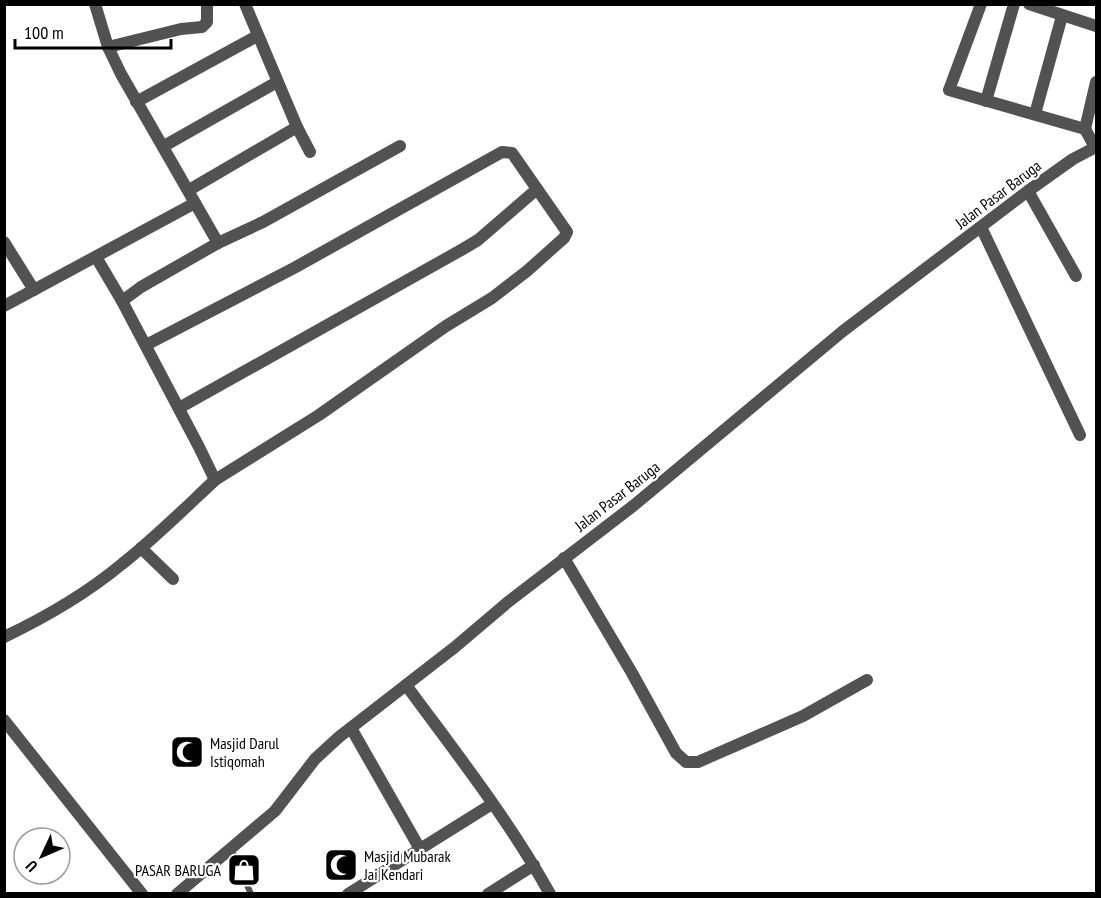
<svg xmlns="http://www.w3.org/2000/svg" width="1101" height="898" viewBox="0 0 1101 898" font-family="'PT Sans Narrow',sans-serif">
	<rect width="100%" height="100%" fill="#fff"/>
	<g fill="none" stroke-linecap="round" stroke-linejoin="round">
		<polyline stroke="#525252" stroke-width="6" points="231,849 251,894"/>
		<g stroke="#525252" stroke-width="12">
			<polyline points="95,4 108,47 121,74 218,243 141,287 122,301 199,447 215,480 319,415 446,326 492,298 527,271 564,238 567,232 512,153 502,152 294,268 146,345"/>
			<polyline points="245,4 297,127 310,152"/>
			<polyline points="981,4 949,90 1085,129 1095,147"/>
			<polyline points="1029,4 1096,26"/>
			<polyline points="108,47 181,29 202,27 207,22 207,4"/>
			<polyline points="986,101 1014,4"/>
			<polyline points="136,102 257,36"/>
			<polyline points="1035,114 1062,16"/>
			<polyline points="1085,129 1096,82"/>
			<polyline points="164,146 277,82"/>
			<polyline points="189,190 297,127"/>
			<polyline points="1028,191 1076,276"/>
			<polyline points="981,227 1080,435"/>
			<polyline points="4,242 34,290"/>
			<polyline points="218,243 263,222 400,146"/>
			<polyline points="96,257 122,301"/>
			<polyline points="4,306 195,203"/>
			<polyline points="179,408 463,249 478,240 537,189"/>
			<polyline points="141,548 173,579"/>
			<polyline points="564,558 632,673 676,753 686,762 698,762 803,716 867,680"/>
			<path d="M4,637c42,-20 83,-44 118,-73 33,-26 63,-56 93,-84"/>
			<path d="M406,685c50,68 103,135 144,209"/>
			<polyline points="4,720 142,894"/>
			<polyline points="351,728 420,849 492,804"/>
			<polyline points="177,894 275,811 315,759 339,737 455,647 508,602 633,506 843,331 1028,191 1073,159 1096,147"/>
			<polyline points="348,894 420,849"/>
			<polyline points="488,894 534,865"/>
		</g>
	</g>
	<defs>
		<g id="mosque-square" transform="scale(1.725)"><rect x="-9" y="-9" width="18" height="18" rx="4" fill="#000" stroke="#fff"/><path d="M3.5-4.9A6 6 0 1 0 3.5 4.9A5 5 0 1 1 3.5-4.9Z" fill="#fff"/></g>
		<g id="shop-square" transform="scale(1.725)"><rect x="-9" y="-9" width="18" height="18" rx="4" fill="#000" stroke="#fff"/><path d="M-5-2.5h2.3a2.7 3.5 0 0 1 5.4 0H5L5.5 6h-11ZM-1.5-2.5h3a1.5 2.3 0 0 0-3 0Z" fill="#fff"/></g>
	</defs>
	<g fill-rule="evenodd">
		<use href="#mosque-square" x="187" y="752"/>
		<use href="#mosque-square" x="341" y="865"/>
		<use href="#shop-square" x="244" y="870"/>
	</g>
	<g text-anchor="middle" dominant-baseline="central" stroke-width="4.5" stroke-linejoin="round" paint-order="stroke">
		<g font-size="16" fill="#000" stroke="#fff">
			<text transform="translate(998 194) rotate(-37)">Jalan Pasar Baruga</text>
			<text transform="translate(617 496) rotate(-38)">Jalan Pasar Baruga</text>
		</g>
		<g font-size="16" fill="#000" stroke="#fff" text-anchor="start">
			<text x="210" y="743">Masjid Darul<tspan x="210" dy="18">Istiqomah</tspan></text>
			<text x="364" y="856">Masjid Mubarak<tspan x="364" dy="18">Jai Kendari</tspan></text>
			<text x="221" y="870" text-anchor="end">PASAR BARUGA</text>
		</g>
	</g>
	<rect width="1101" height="898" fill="none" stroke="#000000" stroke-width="12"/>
	<g transform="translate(42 856) rotate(226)"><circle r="28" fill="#ffffff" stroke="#999999" stroke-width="1.5"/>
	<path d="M0-4.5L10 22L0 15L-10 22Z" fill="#000000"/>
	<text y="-9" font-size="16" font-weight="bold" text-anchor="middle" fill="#000000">U</text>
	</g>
	<path d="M15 39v9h156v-9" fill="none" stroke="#000000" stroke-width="3"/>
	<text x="24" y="39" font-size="18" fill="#000000" stroke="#ffffff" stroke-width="4.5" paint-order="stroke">100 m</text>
</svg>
